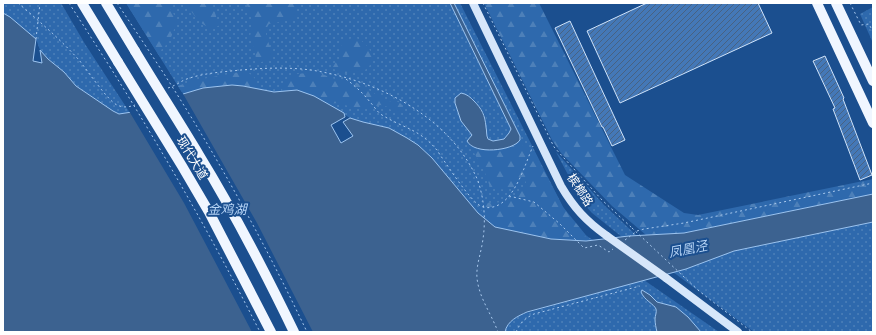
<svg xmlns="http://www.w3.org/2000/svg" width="876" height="335" viewBox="0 0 876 335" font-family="'DejaVu Sans','Noto Sans SC',sans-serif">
	<defs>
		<pattern id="green-dots" width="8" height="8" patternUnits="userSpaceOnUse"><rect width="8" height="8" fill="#2e69ad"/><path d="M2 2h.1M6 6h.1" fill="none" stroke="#4d80b9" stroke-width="1.8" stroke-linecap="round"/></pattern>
		<pattern id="forest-firs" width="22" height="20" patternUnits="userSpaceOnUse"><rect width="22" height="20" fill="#2e69ad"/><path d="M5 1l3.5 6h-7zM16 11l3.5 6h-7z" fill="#4d80b9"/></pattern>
		<pattern id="building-hatch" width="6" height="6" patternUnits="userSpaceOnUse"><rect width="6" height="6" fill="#4478b7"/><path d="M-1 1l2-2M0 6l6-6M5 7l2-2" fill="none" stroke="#486282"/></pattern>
	</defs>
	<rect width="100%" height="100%" fill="#1b4f8f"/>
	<g fill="url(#green-dots)">
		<polygon points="3,3 61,3 85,44 130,113 119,114 113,111 76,86 64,72 43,54 40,50 36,39 10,17 3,13"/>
		<path d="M126,3h324l61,126 -2,4 -5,6 -13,2c-7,-6 -4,-17 -6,-25 -3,-8 -8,-12 -13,-18l-17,5 6,18 11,14 -3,4 1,7c17,8 33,2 49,-4l2,-4 -1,-2 -66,-133h6l103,204c8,12 17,26 30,33l-7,1 -91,-14 -17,-14 -46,-55 -14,-13 -11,-7 -18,-10 -26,-6 -13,-4 -36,-22 -17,-6 -23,2 -31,-6 -11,-1 -29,3 -20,6z"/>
		<polygon points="873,7 873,43 860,14"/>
		<polygon points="556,152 604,205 636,235 622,237 592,213 583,203"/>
		<polygon points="873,222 873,332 754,332 673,272 734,251"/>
		<path d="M644,280l75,52h-214c2,-10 10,-14 18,-18z"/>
	</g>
	<g fill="url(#forest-firs)">
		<path d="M126,3h40c3,4 7,9 9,14 2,8 -3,20 -8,27 -4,4 -8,6 -7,13z"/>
		<path d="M186,3h26l7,23c-4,0 -7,2 -10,1 -9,-2 -19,-17 -23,-24z"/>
		<path d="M246,3h52l-2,13 -2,3 -25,5c-5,7 -3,12 0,20 2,4 3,9 3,14l-1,2 -10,2 -5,-4 -2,-9 -4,-12 2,-12v-7z"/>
		<polygon points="484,3 539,3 625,175 684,213 698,215 873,179 873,194 684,233 646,235 612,206 561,153 552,140"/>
		<path d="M353,38c6,0 9,3 13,7 9,9 8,21 -3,26 -3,1 -20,3 -23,2 -3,0 -5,-3 -7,-6l3,-5 5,-4 -1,-11 6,-7z"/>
		<path d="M245,71c7,4 12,7 13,16l-1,2c-25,-8 -50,-2 -74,5l-5,-8 14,-5z"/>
		<path d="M312,72h5l25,10 6,-2 6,1 31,19c6,3 17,-2 18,9l-3,2h-8l-4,-4 -7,-2 -22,4 -21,-6 -13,1 -11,-8 -33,-4c11,-21 8,-16 31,-20z"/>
		<path d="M517,144l10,2 7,6 29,55 22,27 1,7 -35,-2 -56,-12 -13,-16 -3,-5v-4c5,-1 8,1 13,1 12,1 24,-8 34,-15v-6l-2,-2h-3c-9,13 -18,10 -31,7l-6,-17 -14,-24c15,7 33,4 47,-2z"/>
	</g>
	<g fill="#3c6290" stroke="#9cc4f0">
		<path d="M450,3h4l66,133v4c-7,11 -46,15 -53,1l5,-6 -11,-14 -6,-18v-5l6,-5c6,1 9,4 13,8 8,8 11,14 12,26 1,4 0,8 2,12l5,2 11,-2 5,-6 2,-4z"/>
		<path d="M3,13l7,4 26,22 -3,22 9,2 -2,-13 8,9 16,13 12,14 37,25 6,3 13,-2 51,-18 20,-6 29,-3 11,1 31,6 23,-2 17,6 30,17 1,4 -14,8 10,18 12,-7 -10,-14 7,-4 13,4 26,6 18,10 11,7 14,13 46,55 17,14 56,12 35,2 43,-5 55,-3 189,-39v28l-139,29 -48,18 -159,43c-9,4 -20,9 -22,20h-502z"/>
		<path d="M642,290l8,5 7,7 19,5 12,10 13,15h-44c-1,-4 -2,-9 -2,-13 0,-3 2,-7 1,-10 -2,-5 -12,-9 -15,-17z"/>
	</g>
	<polygon fill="#1b4f8f" points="182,92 257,223 313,332 252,332 184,203 129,111"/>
	<g fill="url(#building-hatch)" stroke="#cfe3fa">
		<polygon points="647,3 758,3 772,33 620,103 587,31"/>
		<polygon points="570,21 625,140 612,146 603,127 602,127 555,28"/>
		<polygon points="825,56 844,98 843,99 872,175 860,180 833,109 835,108 813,61"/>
	</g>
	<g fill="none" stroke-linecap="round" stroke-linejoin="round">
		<g stroke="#a9c9ee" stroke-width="1" stroke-dasharray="2 3" stroke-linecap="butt">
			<path d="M18,3c21,18 42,36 61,57 8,10 29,41 38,45 6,3 12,2 18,0"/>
			<polyline points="69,3 110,67"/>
			<polyline points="117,3 145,45"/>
			<polyline points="483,3 554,147 602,200 632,228"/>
			<polyline points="850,3 861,25 869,24 873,32"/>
			<polyline points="36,39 40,3"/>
			<path d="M346,79c9,7 17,14 24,23 4,4 7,10 12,13 21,13 37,14 54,34 8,11 35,54 45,57 3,2 8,2 12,1 22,-5 32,-43 40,-61"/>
			<path d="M168,88c6,-2 11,-5 16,-8 18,-7 38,-8 57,-10 23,-2 46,-3 70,0 66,10 140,47 167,111"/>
			<polyline points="509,196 534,202 560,224 584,248 598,245 609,252 613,249"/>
			<polyline points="625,240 637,231 644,229 684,223 873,183"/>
			<polyline points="683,276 699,291 752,332"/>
			<path d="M516,332c4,-9 9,-14 18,-18l106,-28"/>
		</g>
		<g stroke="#d6e6fa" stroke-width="8">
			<path d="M473,3l88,183c13,22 25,35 46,50"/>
			<polyline points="666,278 738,332"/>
		</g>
		<g stroke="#f0f6ff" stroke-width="10">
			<polyline points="82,3 118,62"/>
			<polyline points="106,3 135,51"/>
			<polyline points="817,3 873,123"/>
			<polyline points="836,3 873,81"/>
		</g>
		<g stroke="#a9c9ee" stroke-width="1" stroke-dasharray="2 3" stroke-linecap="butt">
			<path d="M145,45c61,91 115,188 162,287"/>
			<path d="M110,67c54,86 104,174 150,265"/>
			<path d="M478,181c7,21 8,43 4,64 -2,11 -6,22 -5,33 2,20 14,35 21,54"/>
			<polyline points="632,228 683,276"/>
		</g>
		<polyline stroke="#d6e6fa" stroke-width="8" points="607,236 666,278"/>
		<g stroke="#f0f6ff" stroke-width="10">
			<path d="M135,51c21,35 43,69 64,104 35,57 66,117 95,177"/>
			<polyline points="118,62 182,166 209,212 271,332"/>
		</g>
	</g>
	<g text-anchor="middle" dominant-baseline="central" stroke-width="4" stroke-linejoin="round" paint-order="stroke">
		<g font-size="12" fill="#fff" stroke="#1b4f8f">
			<text transform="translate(192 158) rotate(59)">现代大道</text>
			<text transform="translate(580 190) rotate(57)">槟榔路</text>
		</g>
		<g font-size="13" font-style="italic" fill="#b5d3f5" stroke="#1b4f8f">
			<text x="227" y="209">金鸡湖</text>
			<text transform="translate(688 249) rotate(-11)">凤凰泾</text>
		</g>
	</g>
	<rect width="876" height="335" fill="none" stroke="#ffffff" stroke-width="8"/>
</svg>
